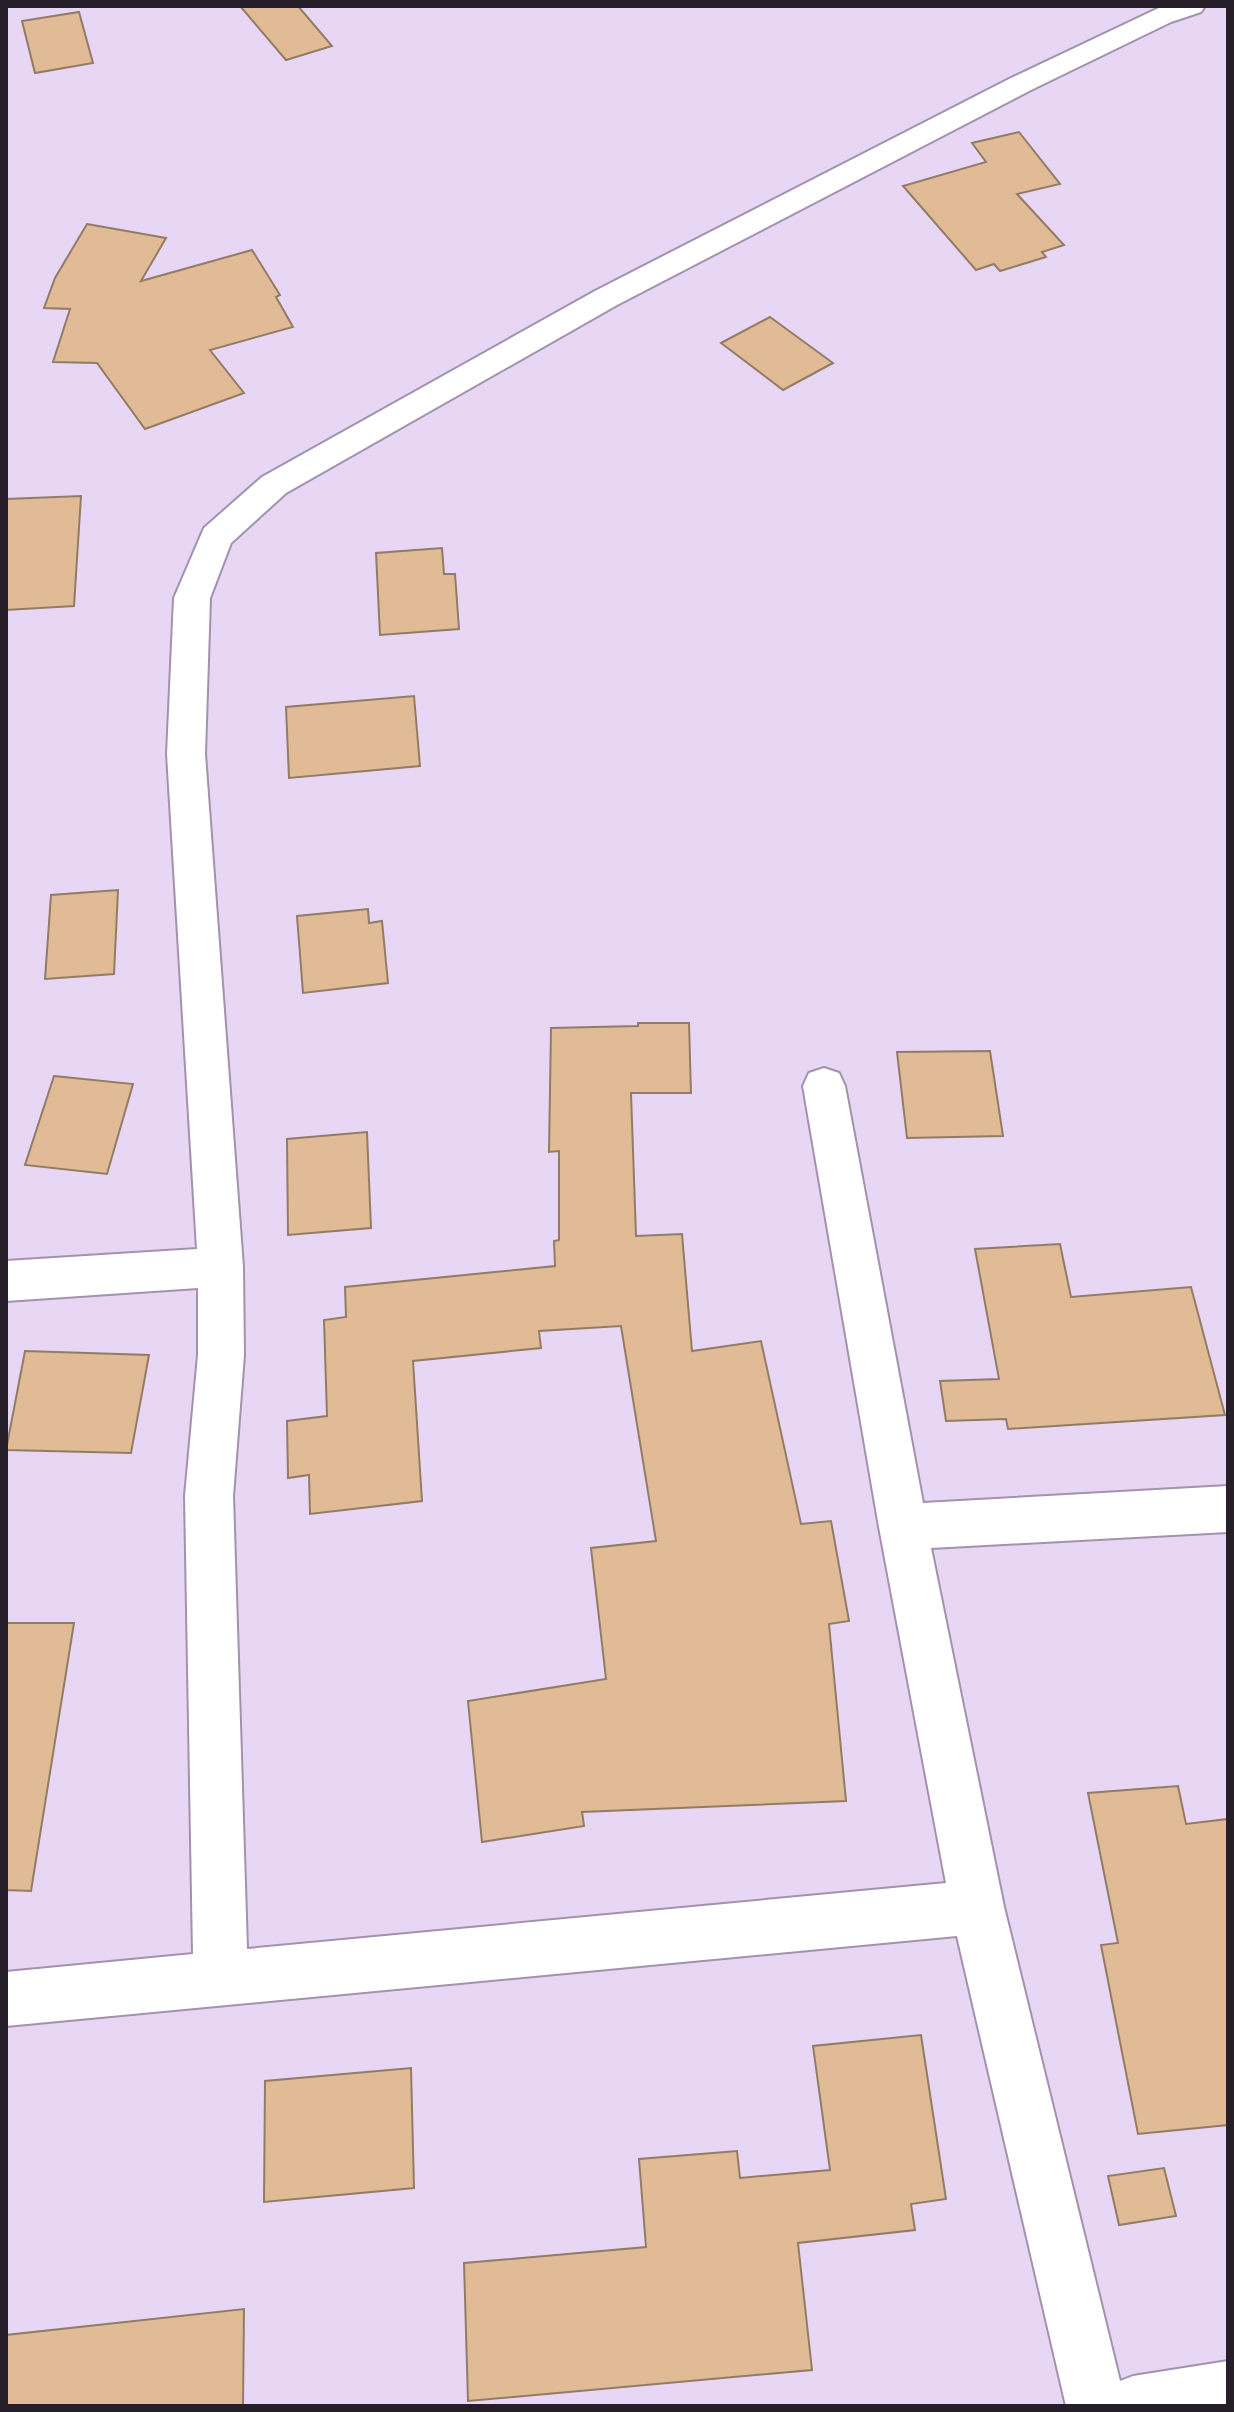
<svg xmlns="http://www.w3.org/2000/svg" width="1234" height="2412" viewBox="0 0 1234 2412" font-family="'Fira Sans',sans-serif">
	<rect width="100%" height="100%" fill="#e8d7f4"/>
	<g fill="#e1bb95" stroke="#937c66" stroke-width="2">
		<polygon points="240,6 298,6 332,46 286,60"/>
		<polygon points="79,12 93,63 35,73 22,21"/>
		<polygon points="1019,132 1060,184 1017,194 1064,245 1042,252 1046,257 1000,271 994,264 976,270 903,186 986,162 972,143"/>
		<polygon points="87,224 166,238 141,281 252,250 280,295 276,297 293,327 210,350 244,393 145,429 97,363 53,362 70,309 44,308 55,278"/>
		<polygon points="770,317 833,363 783,390 721,343"/>
		<polygon points="81,496 74,606 6,610 6,499"/>
		<polygon points="442,548 444,574 455,574 459,629 380,635 376,553"/>
		<polygon points="414,696 420,766 289,778 286,707"/>
		<polygon points="118,890 114,974 45,979 51,895"/>
		<polygon points="368,909 369,923 382,921 388,983 303,993 297,916"/>
		<polygon points="638,1023 689,1023 691,1093 631,1093 636,1236 682,1234 692,1351 761,1341 801,1524 831,1521 849,1621 829,1624 846,1801 582,1812 584,1826 482,1842 468,1701 606,1679 591,1548 656,1541 621,1326 539,1331 541,1348 413,1361 422,1501 310,1514 309,1475 288,1478 287,1421 327,1416 324,1320 346,1317 345,1287 555,1266 554,1241 559,1240 559,1151 549,1152 551,1028 638,1026"/>
		<polygon points="990,1051 1003,1136 907,1138 897,1052"/>
		<polygon points="54,1076 133,1084 107,1174 25,1165"/>
		<polygon points="367,1132 371,1228 288,1235 287,1139"/>
		<polygon points="1060,1244 1071,1297 1191,1287 1225,1415 1008,1429 1006,1419 946,1421 940,1381 999,1379 975,1249"/>
		<polygon points="25,1351 149,1355 131,1453 6,1450"/>
		<polygon points="6,1623 74,1623 31,1891 6,1890"/>
		<polygon points="1178,1786 1186,1824 1228,1819 1228,2125 1138,2134 1101,1945 1118,1943 1088,1793"/>
		<polygon points="921,2035 946,2199 911,2204 915,2230 798,2243 812,2370 468,2401 464,2263 646,2247 639,2159 737,2151 740,2178 830,2170 813,2046"/>
		<polygon points="411,2068 414,2188 264,2202 265,2081"/>
		<polygon points="1164,2168 1176,2216 1119,2225 1108,2176"/>
		<polygon points="244,2309 243,2406 6,2406 6,2335"/>
	</g>
	<g fill="none" stroke-linecap="round" stroke-linejoin="round">
		<g stroke="#a292ae" stroke-width="4">
			<polygon id="minor" points="1163,6 1205,6 1201,12 1171,22 1031,90 617,305 286,493 231,543 210,598 205,754 243,1267 244,1355 233,1496 247,1949 946,1883 879,1527 803,1086 809,1073 824,1068 839,1073 845,1086 923,1503 1228,1486 1228,1532 931,1548 1004,1907 1120,2381 1133,2376 1228,2361 1228,2406 1066,2406 957,1936 6,2026 6,1972 193,1954 185,1496 198,1355 198,1288 6,1301 6,1261 197,1249 167,754 174,598 204,528 262,477 595,291 1011,78"/>
		</g>
		<use href="#minor" fill="#fff" fill-rule="evenodd"/>
	</g>
	<rect width="1234" height="2412" fill="none" stroke="#261f2a" stroke-width="16"/>
</svg>
